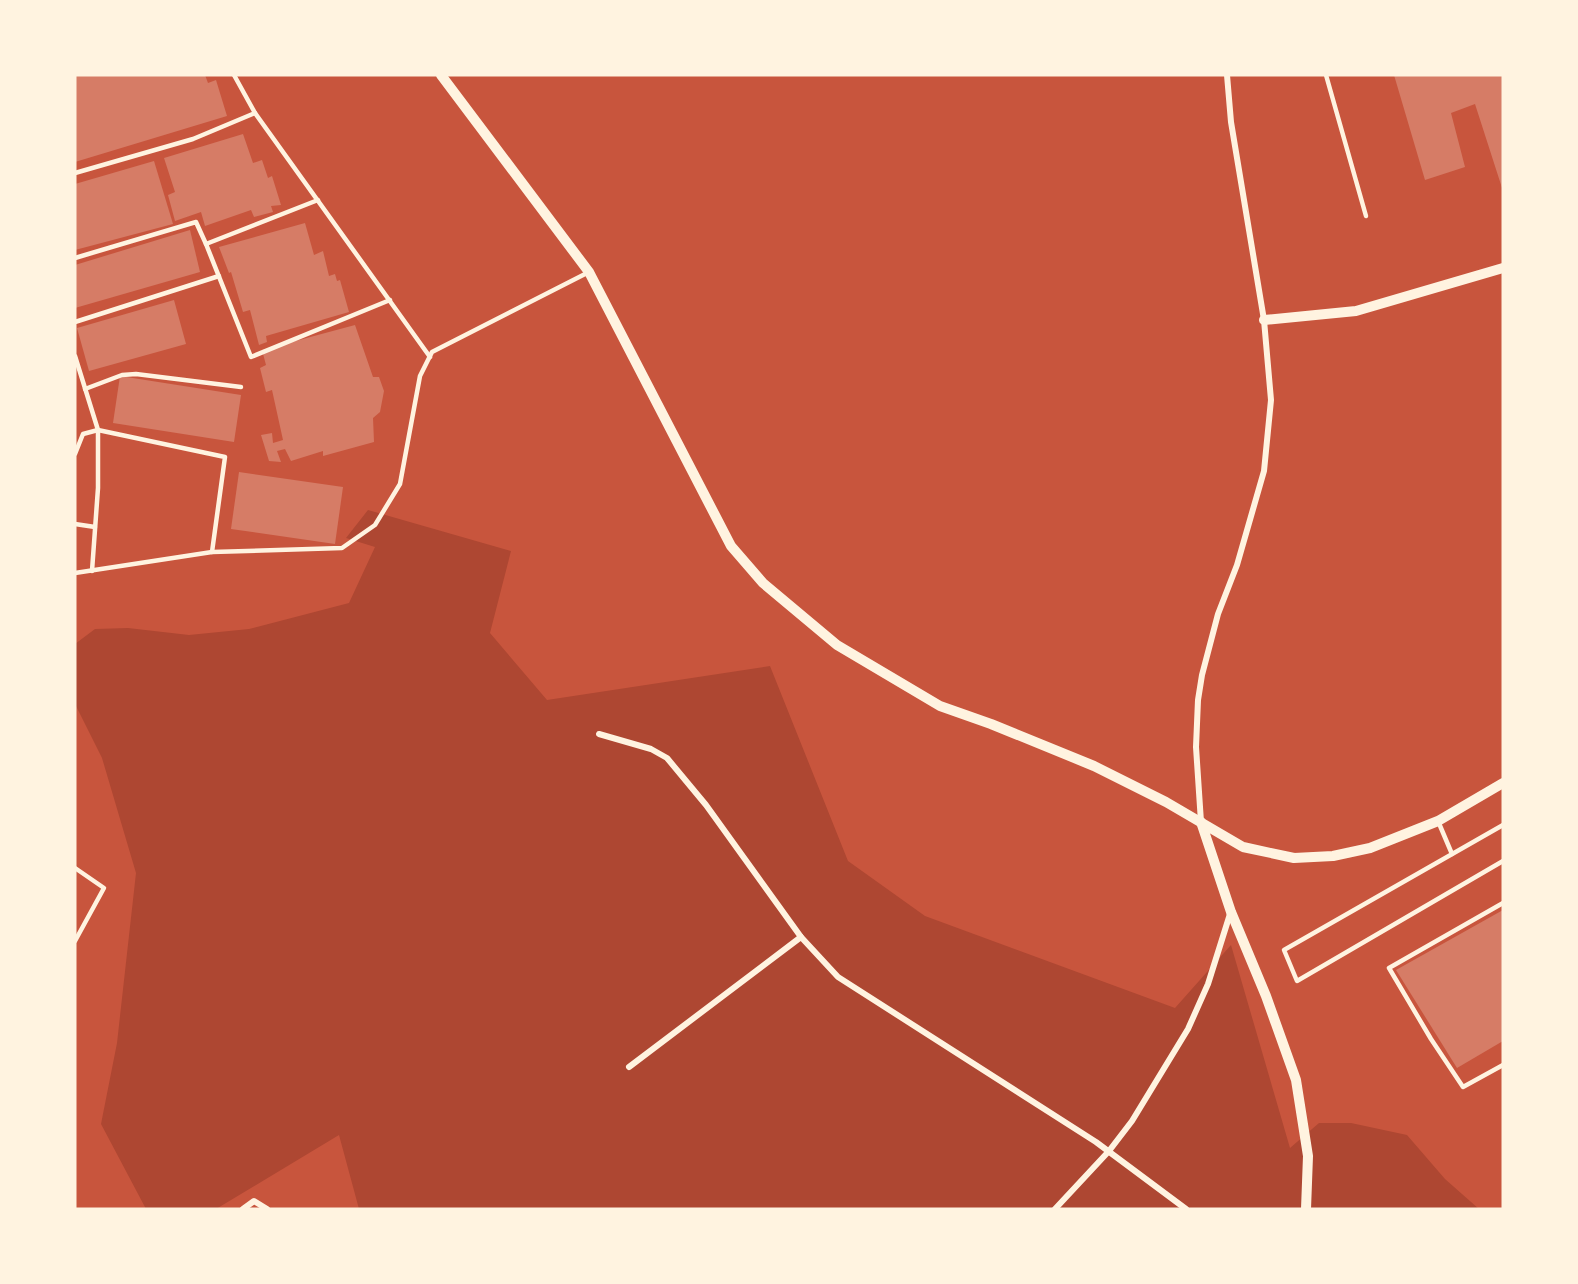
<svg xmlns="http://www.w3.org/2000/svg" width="1578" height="1284" viewBox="0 0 1578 1284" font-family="Commissioner,sans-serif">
	<rect width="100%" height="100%" fill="#c8553d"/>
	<polygon fill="#ae4732" points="368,510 511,551 490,633 547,700 770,666 848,861 925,916 1175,1008 1231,945 1290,1148 1319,1123 1351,1123 1407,1135 1445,1179 1479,1209 359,1209 339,1135 216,1209 146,1209 101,1124 117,1043 136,873 102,758 75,704 75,644 95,629 128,628 189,635 249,629 349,603 375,547 346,538"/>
	<g fill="#d67c66">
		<polygon points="75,75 205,75 208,83 216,80 227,116 75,162"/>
		<polygon points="1394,75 1503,75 1503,191 1475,104 1451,113 1465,167 1425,180"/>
		<polygon points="243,134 253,163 262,160 268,178 272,176 281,205 271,206 273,212 254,217 251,210 205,226 201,212 175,221 168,195 175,192 164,158"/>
		<polygon points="154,161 173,224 75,250 75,184"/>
		<polygon points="305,223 314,255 323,251 329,276 335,274 337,281 340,280 349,312 266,336 267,342 259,345 250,310 243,312 231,272 229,273 219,247"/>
		<polygon points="190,230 200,272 75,308 75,265"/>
		<polygon points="174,300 186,344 89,371 77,328"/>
		<polygon points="355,325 373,377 379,377 384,391 380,412 373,418 374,442 323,456 323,451 291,461 285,449 277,451 281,462 269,461 261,435 272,433 273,443 283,440 272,390 266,392 260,368 266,365 262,350"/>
		<polygon points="120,376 241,395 234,442 113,423"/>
		<polygon points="239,472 343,487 335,544 231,529"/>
		<polygon points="1503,910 1503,1041 1457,1068 1396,970"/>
	</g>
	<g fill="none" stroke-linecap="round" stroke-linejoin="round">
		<g stroke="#fff3e0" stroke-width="4.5">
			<polyline points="234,75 255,113 430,357"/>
			<polyline points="1326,75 1366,216"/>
			<polyline points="75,173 193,139 255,113"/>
			<polyline points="318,200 206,244 251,357 390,300"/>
			<polyline points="75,258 196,222 206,244"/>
			<polyline points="75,322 219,276"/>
			<polyline points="75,356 98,430 98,488 92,571"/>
			<polyline points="85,389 122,375 136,374 241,387"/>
			<polyline points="75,454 83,434 98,430 225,457 212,552"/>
			<polyline points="75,524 95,527"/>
			<polyline points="75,573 212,552 342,548 375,525 400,484 420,376 432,352 589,272"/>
			<polyline points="1438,821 1452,854"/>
			<polyline points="1503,825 1284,950 1297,981 1503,861"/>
			<polyline points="75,868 104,888 75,941"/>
			<polyline points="1503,903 1389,968 1431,1039 1463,1087 1503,1065"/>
		</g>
		<g stroke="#fff3e0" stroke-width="6">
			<polyline points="599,734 651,749 667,758 706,805 801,937 838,977 1096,1142 1186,1209"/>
			<polyline points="1201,822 1196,747 1198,700 1202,675 1218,614 1237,565 1264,471 1271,400 1264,320 1231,122 1227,75"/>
			<polyline points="629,1067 801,937"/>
			<polyline points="243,1209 254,1201 267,1209"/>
			<polyline points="1055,1209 1109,1151 1132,1121 1188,1029 1208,984 1230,914"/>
		</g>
		<g stroke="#fff3e0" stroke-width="10">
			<polyline points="441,75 589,272 731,546 763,583 837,645 940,706 991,724 1094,766 1166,802 1243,847 1294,858 1333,856 1370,848 1438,821 1503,783"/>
			<polyline points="1264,320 1356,311 1503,268"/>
			<polyline points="1201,822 1231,912 1266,996 1296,1080 1308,1156 1306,1209"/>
		</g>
	</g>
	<rect width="1578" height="1284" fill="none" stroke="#fff3e0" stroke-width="153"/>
</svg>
